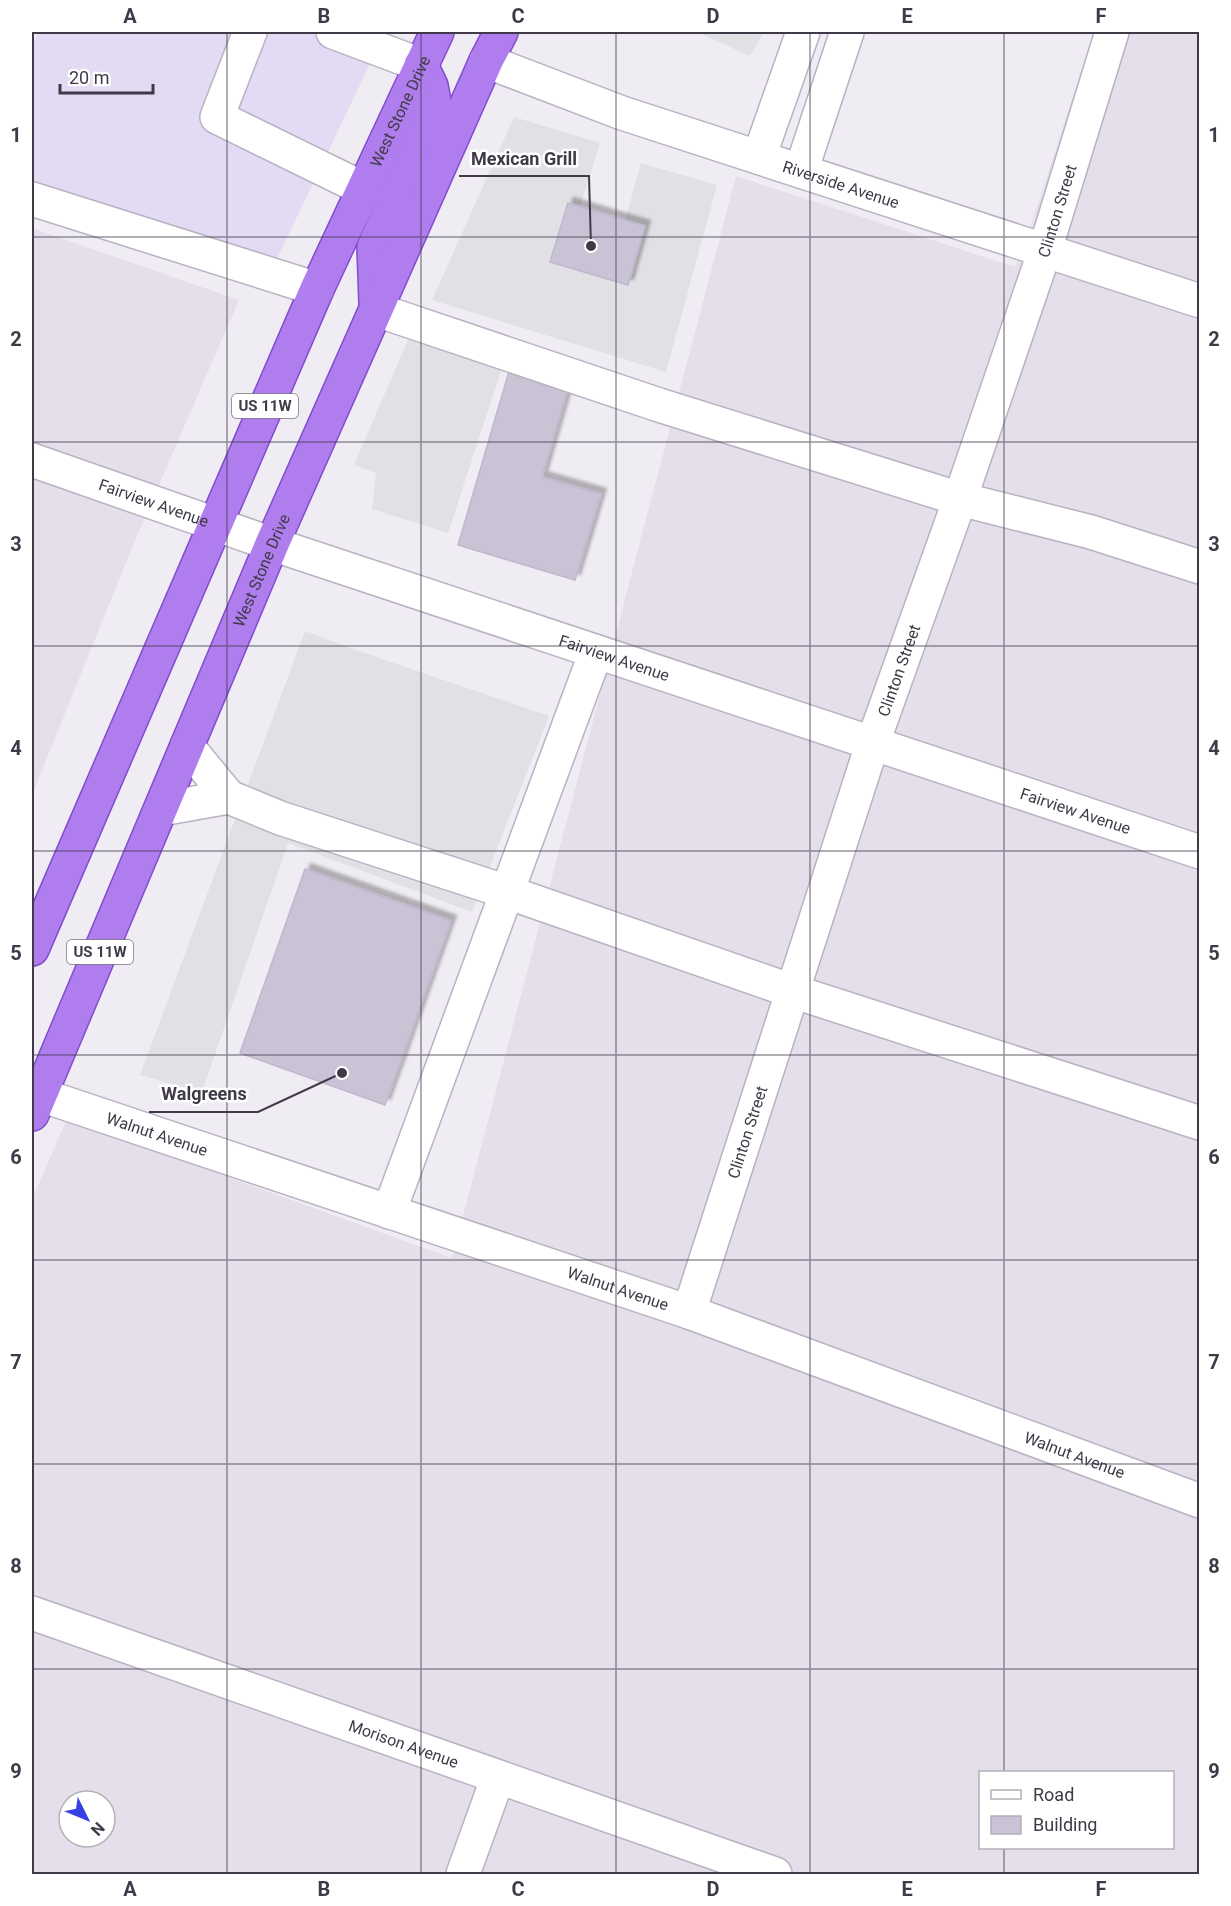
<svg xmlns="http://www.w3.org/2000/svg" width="1231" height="1906" viewBox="0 0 1231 1906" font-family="Roboto,sans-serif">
	<defs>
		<filter id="shadow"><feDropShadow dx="5.5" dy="-5.5" stdDeviation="1.5" flood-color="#0004"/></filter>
	</defs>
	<rect width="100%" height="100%" fill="#f0ecf4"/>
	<g fill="#e5dfec" fill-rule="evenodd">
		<path d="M1094,32h105v1842h-1167v-675l35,-80 385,139 284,-1082 279,91 16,-42zM980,1772h192v76h-192zM69,1801h36v36h-36z"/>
		<polygon points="32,228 239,300 133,545 32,795"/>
	</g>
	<polygon fill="#e3daf3" points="38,32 385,32 275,263 32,180 32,49"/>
	<g fill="#e1e0e4">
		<polygon points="697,32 754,32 762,35 750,56"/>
		<polygon points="514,117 600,143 580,207 568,203 550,262 628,285 645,227 625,220 641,163 717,185 666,372 432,300"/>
		<polygon points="408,340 502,368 448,533 372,509 376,473 354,465"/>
		<polygon points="305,631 353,649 549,716 472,912 288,843 202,1092 140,1075"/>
	</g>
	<g fill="#cac3d5" stroke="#c0b7cf" stroke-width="1.5" filter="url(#shadow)">
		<polygon points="568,203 645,226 628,285 550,262"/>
		<polygon points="510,368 569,385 542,477 601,494 575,580 458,545"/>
		<polygon points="305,869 451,921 385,1105 240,1053"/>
	</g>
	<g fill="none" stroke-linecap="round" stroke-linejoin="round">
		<g stroke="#b9b2c2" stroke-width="36">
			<g id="minor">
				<polyline points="250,32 217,117 364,189"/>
				<polyline points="333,32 421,65"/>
				<path id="s1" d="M486,61l136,52 578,188"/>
				<polyline points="759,157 803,32"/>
				<polyline points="801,171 847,32"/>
				<polyline points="32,199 317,289"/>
				<polyline points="377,310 659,405 960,499 1091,532 1200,567"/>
				<path id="s2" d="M32,460l240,84 928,308"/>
				<polyline points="187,746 229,797 280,818 507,892 596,652"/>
				<polyline points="161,809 229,797"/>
				<path id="s3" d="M32,1092l657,220 511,189"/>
				<polyline points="389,1212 507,892 792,991 1200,1123"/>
				<path id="s4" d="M689,1312l183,-567 88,-246 85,-249 67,-218"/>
				<path id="s5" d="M32,1613l743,261"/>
				<polyline points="463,1874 498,1777"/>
			</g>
		</g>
		<g stroke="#824dcd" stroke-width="36">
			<g id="highway">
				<polyline points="376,302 374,247 435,106 431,86 421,65"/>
				<path id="s6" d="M32,949l285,-660 120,-257"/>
				<path id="s7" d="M32,1114l240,-570 214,-483 15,-29"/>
			</g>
		</g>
		<use href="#minor" stroke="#fff" stroke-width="33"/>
		<use href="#highway" stroke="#b07def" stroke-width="33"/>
	</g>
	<path fill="none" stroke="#403a48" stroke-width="1.5" stroke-opacity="0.55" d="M227,32v1842M421,32v1842M616,32v1842M810,32v1842M1004,32v1740M32,237h1168M32,442h1168M32,646h1168M32,851h1168M32,1055h1168M32,1260h1168M32,1464h1168M32,1669h1168M1004,1848v26"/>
	<g text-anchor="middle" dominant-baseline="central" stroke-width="5" stroke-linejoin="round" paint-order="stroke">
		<g fill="#fff" stroke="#79757f" stroke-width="1.5">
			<rect x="232" y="394" width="66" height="24" rx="4.5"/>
			<rect x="67" y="940" width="66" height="24" rx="4.5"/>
		</g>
		<g font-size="15" font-weight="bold" fill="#403a48">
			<text x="265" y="406">US 11W</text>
			<text x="100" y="952">US 11W</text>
		</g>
		<g font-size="16" fill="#403a48" stroke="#fff">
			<text stroke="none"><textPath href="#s6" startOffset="915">West Stone Drive</textPath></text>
			<text stroke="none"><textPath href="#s1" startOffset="376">Riverside Avenue</textPath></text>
			<text stroke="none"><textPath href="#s4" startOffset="1161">Clinton Street</textPath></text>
			<text stroke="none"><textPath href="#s2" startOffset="129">Fairview Avenue</textPath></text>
			<text stroke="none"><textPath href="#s7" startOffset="590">West Stone Drive</textPath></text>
			<text stroke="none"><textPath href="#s2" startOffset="615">Fairview Avenue</textPath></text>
			<text stroke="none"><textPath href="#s4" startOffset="675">Clinton Street</textPath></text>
			<text stroke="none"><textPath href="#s2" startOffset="1101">Fairview Avenue</textPath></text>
			<text stroke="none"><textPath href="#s4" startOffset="189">Clinton Street</textPath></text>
			<text stroke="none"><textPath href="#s3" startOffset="132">Walnut Avenue</textPath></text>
			<text stroke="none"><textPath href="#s3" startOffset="618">Walnut Avenue</textPath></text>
			<text stroke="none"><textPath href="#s3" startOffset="1104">Walnut Avenue</textPath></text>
			<text stroke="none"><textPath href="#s5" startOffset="394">Morison Avenue</textPath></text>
		</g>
	</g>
	<path fill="none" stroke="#403a48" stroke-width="2" d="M591 246L589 176H459M342 1073L258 1112H149"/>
	<g fill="#403a48" stroke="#fff" stroke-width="2">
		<circle cx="591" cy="246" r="6"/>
		<circle cx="342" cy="1073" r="6"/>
	</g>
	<g font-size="18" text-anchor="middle" font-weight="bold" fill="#403a48" stroke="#fff" stroke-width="5" stroke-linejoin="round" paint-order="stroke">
		<text x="524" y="165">Mexican Grill</text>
		<text x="204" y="1100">Walgreens</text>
	</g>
	<rect width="1231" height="1906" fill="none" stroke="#ffffff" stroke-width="66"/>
	<rect x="979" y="1771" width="195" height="78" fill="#ffffff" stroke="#b3b0b6" stroke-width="1.5"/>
	<rect x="991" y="1790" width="30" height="9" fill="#ffffff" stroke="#b3b0b6" stroke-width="1.5"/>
	<text x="1033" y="1801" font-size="18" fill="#403a48">Road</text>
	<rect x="991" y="1816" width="30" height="18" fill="#cac3d5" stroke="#b3b0b6" stroke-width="1.5"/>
	<text x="1033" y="1831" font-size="18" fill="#403a48">Building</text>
	<g transform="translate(87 1819) rotate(133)"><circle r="28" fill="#ffffff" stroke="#b3b0b6" stroke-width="1.5"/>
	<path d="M0-4.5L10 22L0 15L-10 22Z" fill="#3541e3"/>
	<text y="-9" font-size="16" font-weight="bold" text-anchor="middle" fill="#403a48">N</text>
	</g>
	<path d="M60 84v9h93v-9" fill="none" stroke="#403a48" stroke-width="3"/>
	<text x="69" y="84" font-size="18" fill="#403a48" stroke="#ffffff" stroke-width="4.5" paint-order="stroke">20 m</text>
	<rect x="33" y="33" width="1165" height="1840" fill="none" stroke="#403a48" stroke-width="2"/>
	<g font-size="20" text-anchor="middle" font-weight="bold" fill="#403a48">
		<text x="130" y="23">A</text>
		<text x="324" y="23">B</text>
		<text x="518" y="23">C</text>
		<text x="713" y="23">D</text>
		<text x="907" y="23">E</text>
		<text x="1101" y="23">F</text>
		<text x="16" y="142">1</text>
		<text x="1214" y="142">1</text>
		<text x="16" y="346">2</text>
		<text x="1214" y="346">2</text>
		<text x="16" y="551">3</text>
		<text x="1214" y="551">3</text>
		<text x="16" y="755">4</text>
		<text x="1214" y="755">4</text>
		<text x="16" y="960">5</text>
		<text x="1214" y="960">5</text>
		<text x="16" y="1164">6</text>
		<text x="1214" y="1164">6</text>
		<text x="16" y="1369">7</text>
		<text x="1214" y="1369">7</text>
		<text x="16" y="1573">8</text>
		<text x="1214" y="1573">8</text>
		<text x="16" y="1778">9</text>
		<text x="1214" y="1778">9</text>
		<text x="130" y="1896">A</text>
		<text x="324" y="1896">B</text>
		<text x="518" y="1896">C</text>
		<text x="713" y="1896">D</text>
		<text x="907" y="1896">E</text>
		<text x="1101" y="1896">F</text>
	</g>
</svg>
